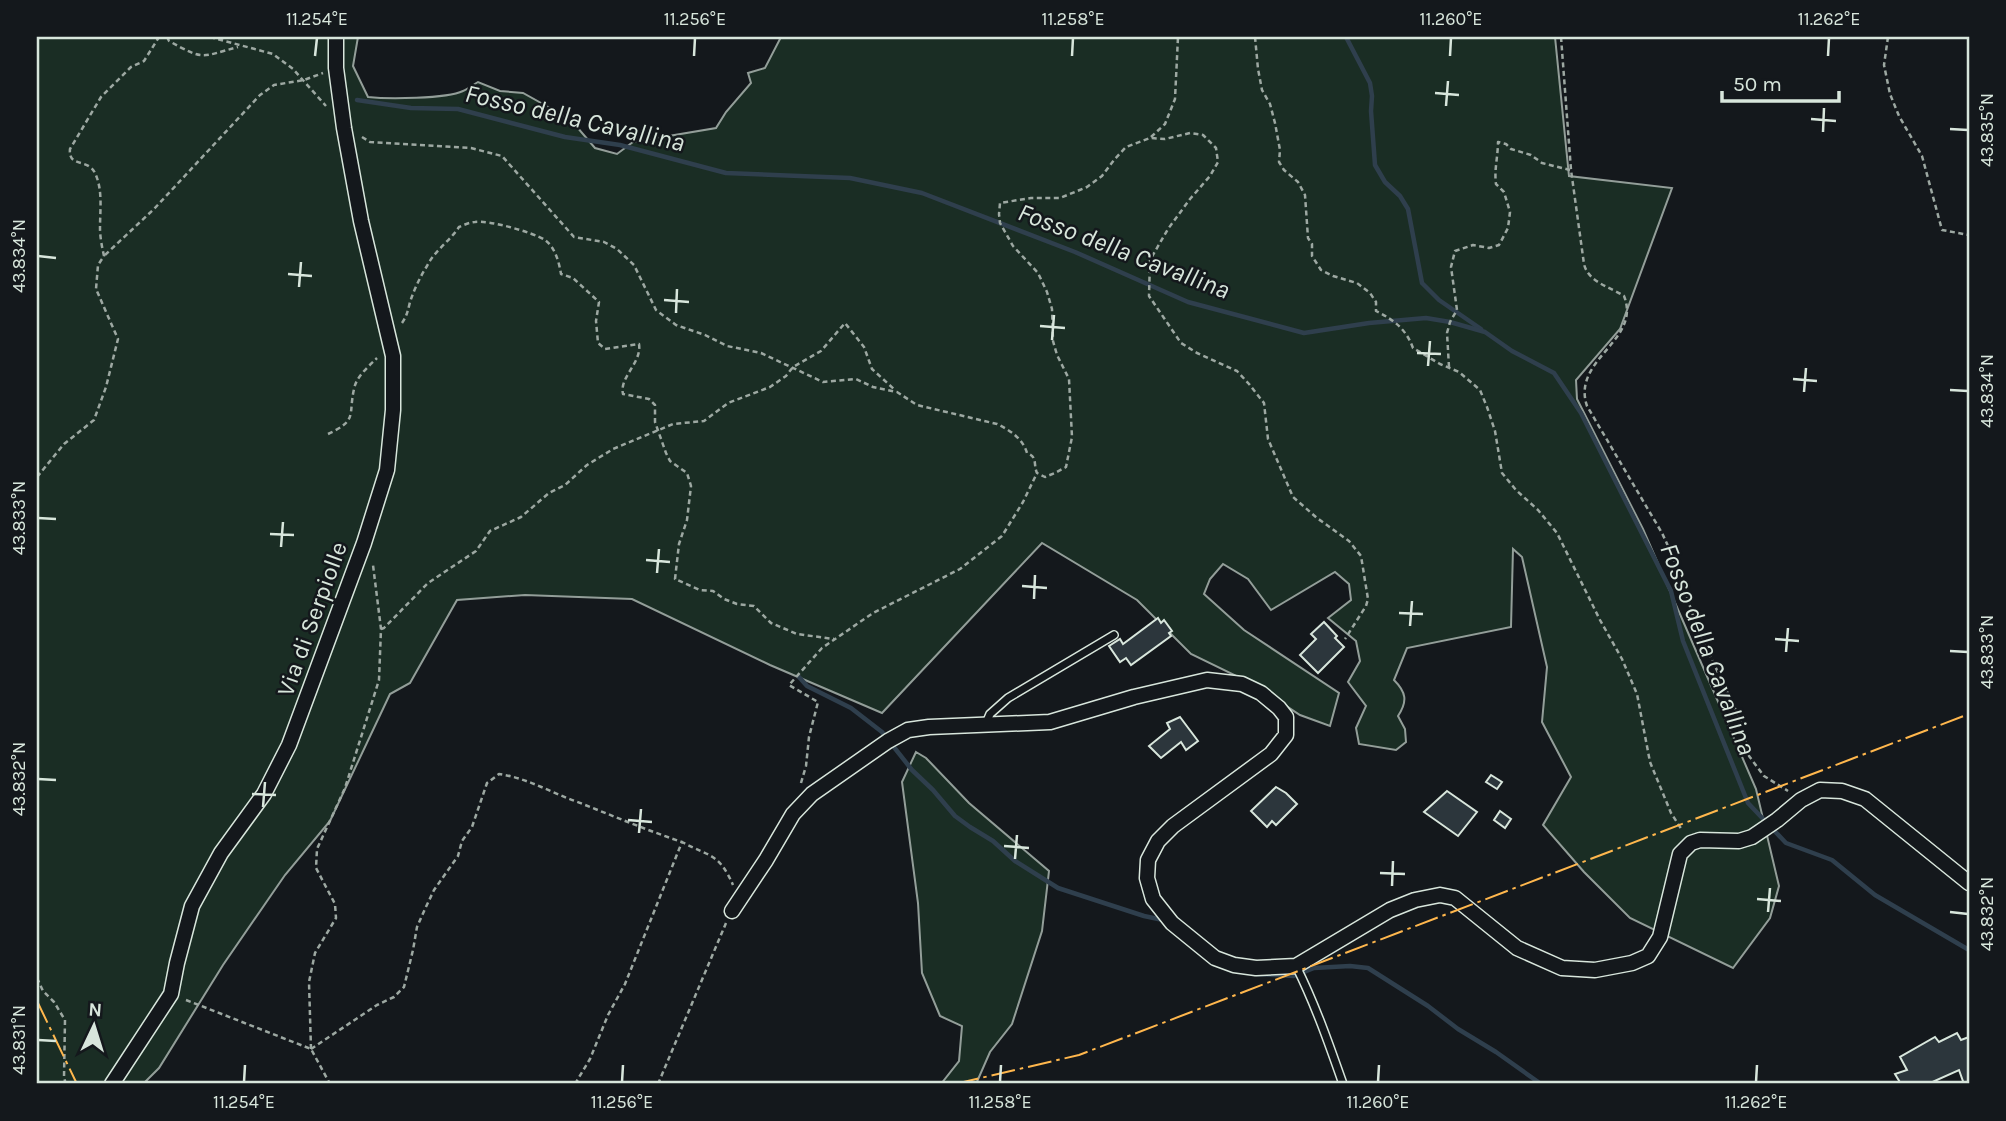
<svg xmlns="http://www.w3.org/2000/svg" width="2006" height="1121" viewBox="0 0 2006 1121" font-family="Karla,sans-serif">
	<rect width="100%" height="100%" fill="#14181c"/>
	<g fill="#1a2d24" stroke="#939e99" stroke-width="2">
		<path d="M37,37h321l-5,29 15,31c19,2 78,2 95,-6 5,-2 10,-6 15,-9l22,9 23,2 36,20 18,14 18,21 22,6 16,-12 83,-14 10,-16 25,-29 -3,-10 17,-5 16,-31h774l14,139 103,12 -52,141 -44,51 1,19 66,130 113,260 23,97 -9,32 -37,50 -103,-50 -46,-46 -41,-47 28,-48 -29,-55 5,-55 -25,-110 -9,-8 -2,78 -104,21 -13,32c12,12 14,21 4,36l7,13 1,13 -10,8 -37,-6 -3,-16 10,-22 -18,-24 12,-21 -4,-20 -28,-23 23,-18 -2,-16 -14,-12 -64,38 -23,-31 -25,-15 -13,15 -6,15 40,36 95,63 -9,33 -30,-11 -47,-31 -62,-30 -54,-54 -95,-57 -160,170 -112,-48 -138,-66 -107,-4 -68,5 -47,83 -20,11 -60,127 -45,54 -62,90 -64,103 -16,16h-106z"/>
		<polygon points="916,752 926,758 969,803 1049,871 1042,931 1012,1024 990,1052 976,1084 941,1084 959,1061 962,1026 940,1016 922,973 918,903 902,782"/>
	</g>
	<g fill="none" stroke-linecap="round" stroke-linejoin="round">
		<g stroke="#2f3f4d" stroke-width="4.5">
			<polyline points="1346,37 1370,83 1372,96 1371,111 1375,165 1385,182 1400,196 1408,209 1422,283 1439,300 1481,329"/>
			<polyline points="357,100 411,108 458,109 565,137 620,145 726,173 850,178 922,193 1075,252 1188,302 1304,333 1369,323 1426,318 1450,322 1485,332 1512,351 1554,373 1581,413 1671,591 1683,641 1748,803 1786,843 1832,860 1875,895 1969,950"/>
			<polyline points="799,677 807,686 851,708 882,732 912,770 933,790 955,816 970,827 993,841 1015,861 1058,888 1144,916 1163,920"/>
			<polyline points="1256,974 1294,976 1314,968 1350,966 1368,968 1428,1006 1458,1029 1496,1052 1541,1084"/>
		</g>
	</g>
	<g fill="#2c363c" stroke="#d8e6dc" stroke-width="2">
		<polygon points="1158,618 1161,623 1164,620 1172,631 1169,633 1171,636 1131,665 1126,658 1120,662 1109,646 1120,639 1123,644"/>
		<polygon points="1324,622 1337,636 1335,638 1344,647 1318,673 1300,655 1316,639 1311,634"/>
		<polygon points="1180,717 1198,741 1186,750 1181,742 1161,758 1149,746 1170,729 1167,723"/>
		<polygon points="1491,775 1502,782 1497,789 1486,782"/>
		<polygon points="1276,787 1286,793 1297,804 1276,825 1272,821 1267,827 1251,811"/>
		<polygon points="1447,791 1477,812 1458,836 1424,812"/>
		<polygon points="1500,811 1511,819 1505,828 1494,820"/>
		<polygon points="1957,1033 1961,1040 1969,1037 1969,1084 1964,1084 1959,1070 1928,1084 1901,1084 1895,1074 1907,1070 1900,1057 1935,1037 1939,1042"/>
	</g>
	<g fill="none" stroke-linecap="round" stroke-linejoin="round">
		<g stroke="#d8e6dc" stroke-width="10">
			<g id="lane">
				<polyline points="987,725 987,721 990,714 1008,698 1114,635"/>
				<path d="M1296,966c19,38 33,78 47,118"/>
			</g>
		</g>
		<g stroke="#d8e6dc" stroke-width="17">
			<g id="street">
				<polyline points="732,911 766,860 793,814 812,794 888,741 908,730 929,727 1050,722 1134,697 1207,680 1242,684 1261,693 1279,708 1286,717 1286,735 1271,754 1173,826 1158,841 1148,860 1147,878 1153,899 1172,923 1215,958 1234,965 1256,968 1296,966 1390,910 1415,900 1440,895 1455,898 1517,948 1562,968 1595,970 1632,963 1648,956 1660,937 1680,854 1691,843 1700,840 1739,841 1752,837 1777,820 1801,800 1820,790 1842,791 1865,799 1969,883"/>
				<polyline points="112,1084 171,994 177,963 192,906 221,853 264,794 289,745 364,543 387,470 393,410 393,356 361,221 344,128 336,68 336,37"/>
			</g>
		</g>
		<g stroke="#9da8a2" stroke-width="2.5" stroke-dasharray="5 3.5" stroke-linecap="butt">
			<path d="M167,37l2,4c36,20 31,16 69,6"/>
			<polyline points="210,37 273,54 293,69 326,106"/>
			<path d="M1255,37l3,32 4,21 8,14 5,19 5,27 -1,12 5,8 14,12 7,13 3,43 4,6v12l9,14 12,6 24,7 13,10 6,9v9c18,9 30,18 37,37l27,16 19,8 21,18 7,17 8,24 7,42 14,17 22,20 19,23 43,87 22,39 15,35 13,68 21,51 11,17"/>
			<path d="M1561,37l10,133 13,94c4,18 26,23 40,32 18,45 -53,63 -37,110l75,127 12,26 24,71 42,89 9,37 15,20 24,15"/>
			<polyline points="1888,37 1884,65 1890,94 1899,116 1922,156 1942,230 1969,235"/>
			<path d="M362,137l8,5 101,6 31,8 72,81 30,5 13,7 17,16 22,45 20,15 29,10 22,11 34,7 62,29 33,-3 17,8 24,5 20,13 80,19c13,6 26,15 30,29 11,4 6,11 10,20l8,4 10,-4 11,-6 6,-30 -3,-58 -12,-24 -4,-14 -1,-32 -5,-17 -9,-19 -25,-27 -13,-23 -1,-9 1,-11 31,-5h29l27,-11 15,-11 12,-16 12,-13 24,-9 15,1 25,-6 13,2 13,13 2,14 -8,14 -20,23 -22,30 -18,31 -1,36 32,47 16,10 40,18 12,13 15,19 4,36 25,58 24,21 32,23 12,15 7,43 -2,7 -21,33"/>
			<polyline points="1151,137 1165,124 1175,99 1178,37"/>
			<polyline points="105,255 154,209 260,95 274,85 304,80 323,73"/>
			<path d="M402,323c5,-7 6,-13 8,-21 4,-12 10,-25 17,-36 8,-16 23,-25 32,-39 5,-2 11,-5 16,-5 14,-2 57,10 70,18 10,7 14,22 16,34l12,4 26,24 -3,19 2,22 7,6 34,-5c3,19 -20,33 -16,50l26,5 6,6v17l11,31 4,8 17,12 4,13 -4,34 -8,24 -4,35 25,11 13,1 11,8 13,5 17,2 17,17 26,11 37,5"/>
			<path d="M1449,367l-2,-34 3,-11 7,-12 -6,-43 4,-16 18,-6 16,3 10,-3 9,-17 2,-16 -6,-20 -8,-8c-2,-14 2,-28 2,-42l8,2 5,5 20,6 11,8 28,7"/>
			<path d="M328,434c30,-14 20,-18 26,-45 2,-12 14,-22 23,-31"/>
			<path d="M37,477l27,-33 30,-24 12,-33 12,-48 -22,-50 2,-24 6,-9c-2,-9 -4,-19 -4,-28 0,-18 3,-38 -5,-55 -7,-15 -27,-5 -25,-24l31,-52 30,-30 13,-6 15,-24"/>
			<polyline points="381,629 384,628 428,583 476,551 490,531 521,517 549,493 565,485 587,465 613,449 673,424 704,421 728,403 770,387 786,376 793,367 821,351 845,323 864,347 872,369 895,390"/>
			<polyline points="801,783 806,766 809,737 818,702 789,685 822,648 873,613 960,569 1002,536 1023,502 1037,473"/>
			<polyline points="37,978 43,991 54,1002 65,1020 64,1078 66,1084"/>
			<polyline points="186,1000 311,1049 330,1084"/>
			<path d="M311,1049l66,-44 17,-8 10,-10 9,-37 4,-23 8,-18 9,-19 24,-34 4,-15 10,-14 15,-44 12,-9c28,4 51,18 76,27 36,14 71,29 107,41"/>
			<polyline points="311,1049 309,982 315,953 336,918 335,904 316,868 317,849 345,788 379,680 381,629 373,565"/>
			<path d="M575,1084l15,-25 18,-44 17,-31 57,-142c28,15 37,11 51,43"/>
			<polyline points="658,1084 726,923"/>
		</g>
		<use href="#lane" stroke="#14181c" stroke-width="7"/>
		<use href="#street" stroke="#14181c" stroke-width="14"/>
		<g stroke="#ffb74d" stroke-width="2" stroke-dasharray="24 5 3.5 5" stroke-linecap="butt">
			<polyline points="37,1001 77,1084"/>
			<polyline points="955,1084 1079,1055 1969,714"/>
		</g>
	</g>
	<path fill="none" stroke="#d8e6dc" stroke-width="2.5" d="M315,56l2,-18M694,56l1,-18M1072,56l1,-18M1450,56l1,-18M1828,56l1,-18M1435,93l24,2M1446,106l2,-25M1811,119l25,2M1950,129l18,1M1823,132l1,-24M38,256l18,2M288,274l24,2M299,287l2,-25M664,300l25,2M676,313l1,-24M1040,326l25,2M1052,340l2,-25M1417,353l24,1M1428,366l2,-25M1793,379l24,2M1950,390l18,1M1804,392l2,-24M38,518l18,1M270,534l24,1M281,547l2,-25M646,560l24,2M657,573l2,-24M1022,586l25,2M1034,599l1,-24M1399,613l24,1M1410,626l2,-25M1775,639l24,2M1950,651l18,1M1786,652l2,-24M38,779l18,1M252,794l24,1M263,807l2,-25M628,820l24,2M639,833l2,-24M1004,846l25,2M1015,859l2,-24M1380,873l25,1M1392,886l1,-25M1757,899l24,2M1768,912l2,-24M1950,912l18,2M38,1040l18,1M244,1082l1,-17M622,1082l1,-17M1000,1082l1,-17M1378,1082l1,-17M1756,1082l1,-17"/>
	<g text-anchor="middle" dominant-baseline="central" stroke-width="5" stroke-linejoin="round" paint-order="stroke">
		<g font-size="24" fill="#d8e6dc" stroke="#14181c">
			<text transform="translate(312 619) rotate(-70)">Via di Serpiolle</text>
		</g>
		<g font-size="26" font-style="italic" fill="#d8e6dc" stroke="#14181c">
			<text transform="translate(575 118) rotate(13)">Fosso della Cavallina</text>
			<text transform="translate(1124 251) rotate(21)">Fosso della Cavallina</text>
			<text transform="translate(1708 649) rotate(69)">Fosso della Cavallina</text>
		</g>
	</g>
	<rect width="2006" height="1121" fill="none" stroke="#14181c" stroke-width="77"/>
	<g transform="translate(94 1026) rotate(4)" stroke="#14181c" stroke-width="5" paint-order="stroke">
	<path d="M0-5L12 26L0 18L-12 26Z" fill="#d8e6dc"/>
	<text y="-10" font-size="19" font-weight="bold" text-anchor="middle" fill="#d8e6dc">N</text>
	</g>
	<path d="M1722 91v10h117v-10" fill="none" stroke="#d8e6dc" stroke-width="3.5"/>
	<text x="1733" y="91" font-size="21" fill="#d8e6dc" stroke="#14181c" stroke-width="5" paint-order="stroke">50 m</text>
	<rect x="38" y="38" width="1930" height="1044" fill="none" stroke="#d8e6dc" stroke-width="2.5"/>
	<g font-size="18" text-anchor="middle" fill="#d8e6dc">
		<text x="317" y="25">11.254°E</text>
		<text x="695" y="25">11.256°E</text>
		<text x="1073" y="25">11.258°E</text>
		<text x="1451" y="25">11.260°E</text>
		<text x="1829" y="25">11.262°E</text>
		<text transform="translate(1987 130) rotate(-90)" y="6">43.835°N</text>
		<text transform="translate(19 256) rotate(-90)" y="6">43.834°N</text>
		<text transform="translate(1987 391) rotate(-90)" y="6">43.834°N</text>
		<text transform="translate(19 518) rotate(-90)" y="6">43.833°N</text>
		<text transform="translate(1987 652) rotate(-90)" y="6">43.833°N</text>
		<text transform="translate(19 779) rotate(-90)" y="6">43.832°N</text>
		<text transform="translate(1987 914) rotate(-90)" y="6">43.832°N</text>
		<text transform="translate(19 1040) rotate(-90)" y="6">43.831°N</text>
		<text x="244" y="1108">11.254°E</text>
		<text x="622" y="1108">11.256°E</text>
		<text x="1000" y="1108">11.258°E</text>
		<text x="1378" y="1108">11.260°E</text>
		<text x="1756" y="1108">11.262°E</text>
	</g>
</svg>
